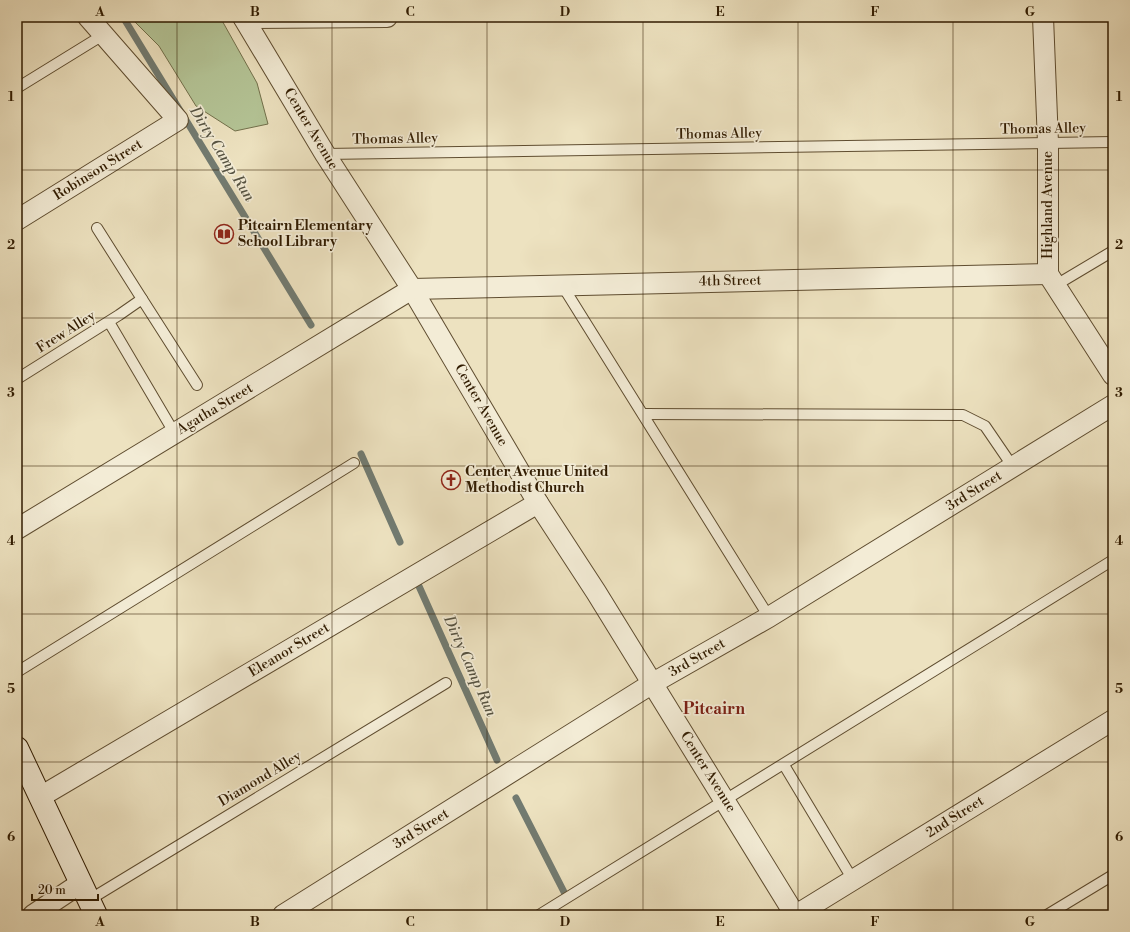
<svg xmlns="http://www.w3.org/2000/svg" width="1130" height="932" viewBox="0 0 1130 932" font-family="'Libre Bodoni',serif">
	<rect width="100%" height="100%" fill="#ede2c0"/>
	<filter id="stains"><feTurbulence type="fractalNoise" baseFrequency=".005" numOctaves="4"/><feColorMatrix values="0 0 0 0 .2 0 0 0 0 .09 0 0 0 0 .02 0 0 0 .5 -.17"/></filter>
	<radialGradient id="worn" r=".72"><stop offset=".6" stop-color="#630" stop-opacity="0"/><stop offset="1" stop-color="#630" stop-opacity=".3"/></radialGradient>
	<polygon fill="#b4c496" stroke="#72704b" points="130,17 220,17 257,83 268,124 235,131 196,106 159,46"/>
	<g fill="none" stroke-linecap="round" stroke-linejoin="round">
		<g stroke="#727b71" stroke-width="7">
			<polyline points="123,17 311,325"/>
			<polyline points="361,454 400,542"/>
			<polyline points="418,584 497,760"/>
			<polyline points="516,798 564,892"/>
		</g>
		<g stroke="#5f4d30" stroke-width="12">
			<g id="lane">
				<polyline points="17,88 103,35"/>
				<polyline points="325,154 1113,142"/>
				<polyline points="97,228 142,299"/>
				<polyline points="562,285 769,617"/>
				<polyline points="1056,285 1113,251"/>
				<polyline points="109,322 175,434"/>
				<polyline points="17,379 119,315 142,299 197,385"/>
				<polyline points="643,414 963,415 985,426 1013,467"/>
				<polyline points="17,672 354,463"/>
				<polyline points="784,765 853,880"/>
				<polyline points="89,900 446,683"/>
				<polyline points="539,915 1113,560"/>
				<polyline points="1047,915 1113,875"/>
			</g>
		</g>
		<g stroke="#5f4d30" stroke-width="22">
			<g id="street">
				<polyline points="243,17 325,154 412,289 538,503 596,592 795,915"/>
				<polyline points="1043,17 1048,143 1048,274 1113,375"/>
				<polyline points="244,18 387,17"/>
				<polyline points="17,220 178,120 88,17"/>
				<polyline points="17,529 412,289 1048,274"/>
				<polyline points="40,797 538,503"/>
				<polyline points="33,915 81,883"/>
				<polyline points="283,915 653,683 769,617 1113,405"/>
				<polyline points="796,915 1113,720"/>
			</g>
		</g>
		<g stroke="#301b00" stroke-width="24">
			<polyline id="secondary" points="17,748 96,915"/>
		</g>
		<use href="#lane" stroke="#f3ecd6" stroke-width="10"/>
		<use href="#street" stroke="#f3ecd6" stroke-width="20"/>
		<use href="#secondary" stroke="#f3ecd6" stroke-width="22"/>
	</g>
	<path fill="none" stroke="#301b00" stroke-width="1" stroke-opacity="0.55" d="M177,17v898M332,17v898M487,17v898M643,17v898M798,17v898M953,17v898M17,170h1096M17,318h1096M17,466h1096M17,614h1096M17,762h1096"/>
	<defs>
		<g id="library-ring" transform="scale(1)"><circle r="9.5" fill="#f3ecd6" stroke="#8f2418" stroke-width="1.5"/><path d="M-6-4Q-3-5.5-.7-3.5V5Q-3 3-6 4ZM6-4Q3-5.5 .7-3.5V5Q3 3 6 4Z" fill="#8f2418"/></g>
		<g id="church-ring" transform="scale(1)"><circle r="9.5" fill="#f3ecd6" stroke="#8f2418" stroke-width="1.5"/><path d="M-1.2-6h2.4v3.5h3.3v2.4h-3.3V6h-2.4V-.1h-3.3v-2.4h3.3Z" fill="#8f2418"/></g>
	</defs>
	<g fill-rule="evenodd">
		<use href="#library-ring" x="224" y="234"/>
		<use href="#church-ring" x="451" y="480"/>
	</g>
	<g text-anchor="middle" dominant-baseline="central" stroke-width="3.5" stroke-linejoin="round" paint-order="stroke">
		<g font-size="14" fill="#301b00" stroke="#f3ecd6">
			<text transform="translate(311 129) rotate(59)">Center Avenue</text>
			<text transform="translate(1043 129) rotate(-1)">Thomas Alley</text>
			<text transform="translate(719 134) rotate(-1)">Thomas Alley</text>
			<text transform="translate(395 139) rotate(-1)">Thomas Alley</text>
			<text transform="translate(98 170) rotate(-32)">Robinson Street</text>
			<text transform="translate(1048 205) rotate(-90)">Highland Avenue</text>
			<text transform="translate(730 281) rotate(-1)">4th Street</text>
			<text transform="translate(66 332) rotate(-32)">Frew Alley</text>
			<text transform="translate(481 405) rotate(60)">Center Avenue</text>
			<text transform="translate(215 409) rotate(-31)">Agatha Street</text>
			<text transform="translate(974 491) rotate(-32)">3rd Street</text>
			<text transform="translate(289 650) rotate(-31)">Eleanor Street</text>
			<text transform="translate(697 658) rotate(-30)">3rd Street</text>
			<text transform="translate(708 772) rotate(58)">Center Avenue</text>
			<text transform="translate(260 779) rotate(-31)">Diamond Alley</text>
			<text transform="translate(955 817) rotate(-32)">2nd Street</text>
			<text transform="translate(421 829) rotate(-32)">3rd Street</text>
		</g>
		<g font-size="14" font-weight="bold" fill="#301b00" stroke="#f3ecd6" text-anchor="start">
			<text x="238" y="226">Pitcairn Elementary<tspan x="238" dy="16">School Library</tspan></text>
			<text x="465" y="472">Center Avenue United<tspan x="465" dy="16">Methodist Church</tspan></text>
		</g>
		<g font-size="15" font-style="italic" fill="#565342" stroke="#f3ecd6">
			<text transform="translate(222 154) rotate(58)">Dirty Camp Run</text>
			<text transform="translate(470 666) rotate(66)">Dirty Camp Run</text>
		</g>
		<g font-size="16" font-weight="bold" fill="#7a1f14" stroke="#f3ecd6">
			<text x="714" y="709">Pitcairn</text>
		</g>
	</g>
	<rect width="1130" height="932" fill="none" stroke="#ede2c0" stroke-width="44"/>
	<path d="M32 894v6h66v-6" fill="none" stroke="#301b00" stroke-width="2"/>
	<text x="38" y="894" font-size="12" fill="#301b00" stroke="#f3ecd6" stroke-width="3" paint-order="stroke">20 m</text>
	<rect x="22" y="22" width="1086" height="888" fill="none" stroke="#301b00" stroke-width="1.5"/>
	<g font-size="13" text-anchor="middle" font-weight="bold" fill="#301b00">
		<text x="100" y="16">A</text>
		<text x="255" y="16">B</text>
		<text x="410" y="16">C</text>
		<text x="565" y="16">D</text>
		<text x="720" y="16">E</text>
		<text x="875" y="16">F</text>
		<text x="1030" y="16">G</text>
		<text x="11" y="101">1</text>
		<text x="1119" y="101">1</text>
		<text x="11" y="249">2</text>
		<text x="1119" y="249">2</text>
		<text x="11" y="397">3</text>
		<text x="1119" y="397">3</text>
		<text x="11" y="545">4</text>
		<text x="1119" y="545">4</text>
		<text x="11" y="693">5</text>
		<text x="1119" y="693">5</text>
		<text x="11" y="841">6</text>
		<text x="1119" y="841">6</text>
		<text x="100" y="926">A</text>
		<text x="255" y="926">B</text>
		<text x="410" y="926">C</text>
		<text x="565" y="926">D</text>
		<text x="720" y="926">E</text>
		<text x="875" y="926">F</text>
		<text x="1030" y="926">G</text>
	</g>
	<rect width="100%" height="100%" filter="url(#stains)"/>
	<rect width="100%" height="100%" fill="url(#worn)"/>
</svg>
